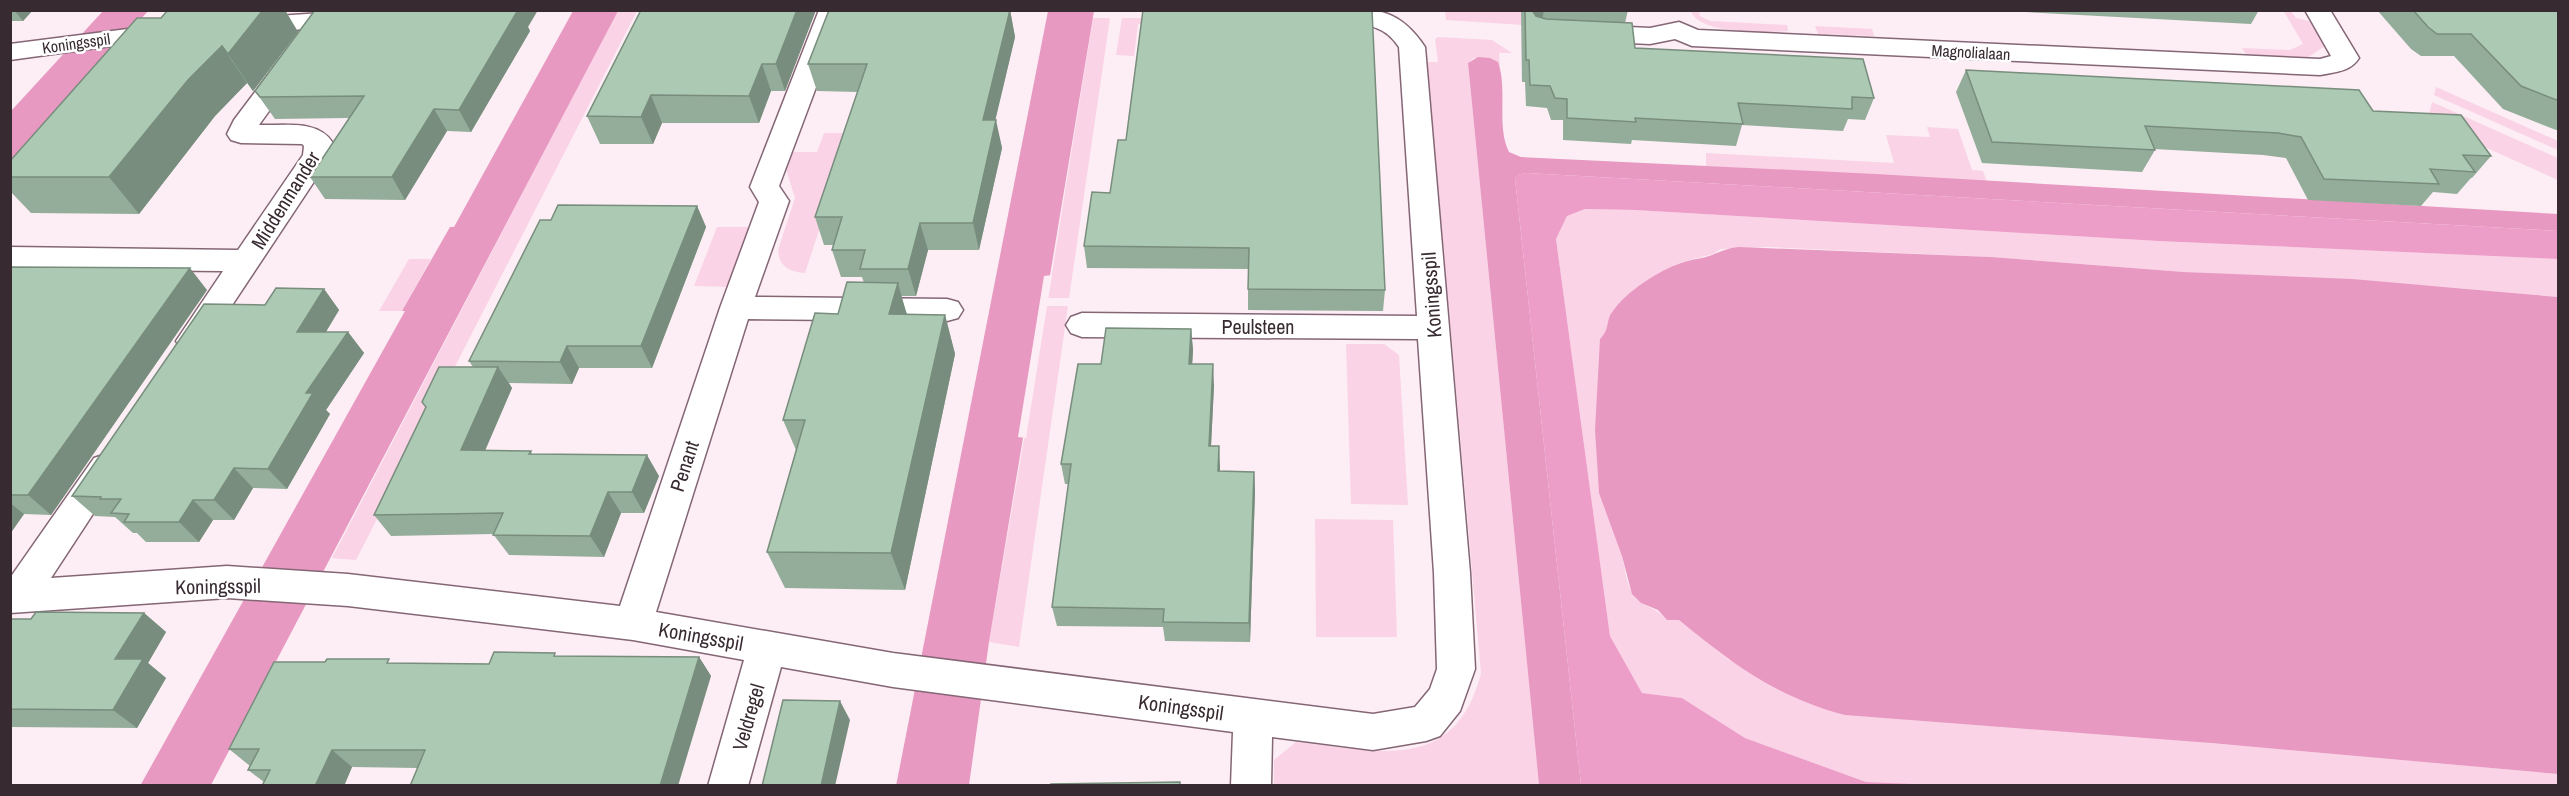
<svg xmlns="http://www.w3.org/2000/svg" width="2569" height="796" viewBox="0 0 2569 796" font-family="'Archivo Narrow',sans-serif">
	<rect width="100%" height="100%" fill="#fceef4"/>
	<g fill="#fad3e6">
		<polygon points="2283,10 2291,11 2296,18 2309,21 2325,46 2307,58 2246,54 2242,48 2290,50 2303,44"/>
		<polygon points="635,11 637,11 356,560 332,558 617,12"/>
		<polygon points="1445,11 1523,11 1523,25 1446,20"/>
		<path d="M1691,11h8l1,5 10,5 77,4 1,6c-21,2 -90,3 -97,-20z"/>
		<polygon points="1093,18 1110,18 1069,298 1048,298"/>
		<polygon points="1122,18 1162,18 1161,24 1138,24 1134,56 1116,55"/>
		<polygon points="1815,26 1872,29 1874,36 1818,34"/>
		<path d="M1438,37l54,3 20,13h-13l1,13 -10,-8h-16l-6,5 71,722 -265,1v-26l22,-18c80,9 159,33 185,-69l-54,-611h11l-3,-23z"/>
		<polygon points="2436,87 2558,141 2558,150 2434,95"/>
		<polygon points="2432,102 2558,158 2558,180 2422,119 2430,111"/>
		<polygon points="1927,127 1958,129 1972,170 1983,171 1987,182 1706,166 1706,153 1894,163 1886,135 1930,137"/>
		<path d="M824,133h27l-46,140c-15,-1 -26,-6 -27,-23l17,-52 -9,-29 5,-17h26z"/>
		<path d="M1585,209l50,1 523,31 400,18v38l-112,-10 -262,-15 -193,-15 -222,-10 -48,2 -8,5 -31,8 -36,19 -24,275c4,16 5,39 21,48 10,5 16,7 24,16h12l50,40 482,83 347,31v11l-623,1 -69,-4 -121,-44 -63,-40 -40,-5 -32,-57 -54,-397 11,-23z"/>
		<polygon points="717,227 752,227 729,287 694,286"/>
		<polygon points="409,259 431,259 402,311 379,311"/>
		<polygon points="1047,306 1068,306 1019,647 989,642"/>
		<polygon points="1346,344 1384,344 1399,355 1408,505 1351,504"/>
		<polygon points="1315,519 1393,520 1397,637 1316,637"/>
	</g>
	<polygon fill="#ed9ec8" points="1527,173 2558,231 2558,259 2158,241 1635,210 1585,209 1567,216 1556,239 1610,636 1642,693 1682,698 1745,738 1866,782 1935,785 1581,785 1515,178 1516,175"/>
	<g fill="#e899c2">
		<polygon points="103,11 148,11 11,165 11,111"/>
		<polygon points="573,11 618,11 211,785 140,786 405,311 402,311 450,227 454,227"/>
		<polygon points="1048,11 1094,11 989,642 969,785 896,786"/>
		<path d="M1478,57l12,1 8,4c10,28 -2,64 11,90l12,5 355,17 682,40v17l-1031,-58 -10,2 -2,3 66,607h-42l-71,-722z"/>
		<path d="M1739,247l252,10 193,15 168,7 206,18v477l-347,-31 -366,-28c-70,-19 -111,-50 -166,-95h-12l-9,-10 -17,-7 -9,-9 -10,-38 -23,-63 -4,-63 5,-91c11,-11 5,-19 13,-28 14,-20 45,-40 68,-48 10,-4 21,-4 31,-8 10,-4 16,-7 27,-8z"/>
	</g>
	<polygon fill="#fceef4" points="1052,275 1026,438 1018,437 1044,276"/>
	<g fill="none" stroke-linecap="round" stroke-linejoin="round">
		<g stroke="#846675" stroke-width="3">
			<g id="minor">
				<path d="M819,10h26l-66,176 10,15 -34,96 192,2 11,3 5,8 -5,8 -11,3 -199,-2 -92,293 237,41 480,61 42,-7 15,-18 7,-20 -3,-96 -16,-234 -336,-2 -11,-4 -5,-8 5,-8 11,-4 335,3 -18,-269c-20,-31 -50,-20 -81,-28l-4,-5 3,-4c50,0 77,-9 108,37l45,526 5,96 -15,42 -20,25 -14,5 -53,9 -101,-13 -1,49h-40l2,-54 -340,-45 -112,-20 -33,119h-40l36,-126 -111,-20 -285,-34 -121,-8 -217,15v-35l84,-120 12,-4 12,4 5,10 -72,110 176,-12 121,8 272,32 100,-298 39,-106 -9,-15z"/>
				<path d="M2305,10h25l29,48c-9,14 -24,14 -39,17l-628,-29 -17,-7 -25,5 -62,-3 -9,-2 -4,-6 4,-6 9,-2 62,3 29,-6 19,8 622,29 11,-3z"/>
				<polygon points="352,11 361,14 365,19 361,24 248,34 239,31 235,26 239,21 248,18"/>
				<polygon points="167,24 176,27 180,32 176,37 10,60 10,44"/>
				<path d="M289,57l9,2 4,6 -43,60c25,1 59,-6 74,18l-2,13 -128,193 -11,4 -11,-4 -5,-8 47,-70 -213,-2v-22l228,3 65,-95 1,-9 -2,-2 -61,-1 -10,-3 -4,-6 7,-14 46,-61z"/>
			</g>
		</g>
		<use href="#minor" fill="#fff" fill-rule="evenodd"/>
	</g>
	<g fill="#94ad9a">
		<polygon points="10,10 33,10 23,21 10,21"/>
		<polygon points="168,10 312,10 286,12 298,32 253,91 247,83 215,116 139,214 31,213 10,191 10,161 161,18"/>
		<polygon points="641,10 816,10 785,91 771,91 759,123 662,123 653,144 600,144 587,116"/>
		<polygon points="1010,10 1015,37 995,120 1002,148 979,250 928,250 916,296 901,296 907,314 945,315 955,354 905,590 785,588 767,552 796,450 783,420 838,314 864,283 862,277 841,277 832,250 834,245 824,245 815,217 858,92 817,91 808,64"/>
		<polygon points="1521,10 1628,10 1625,23 1635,48 1874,98 1865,120 1848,119 1843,131 1742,125 1736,146 1632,140 1631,144 1563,140 1563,120 1551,120 1547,108 1526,106 1525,82 1522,82"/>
		<polygon points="1987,10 2259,10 2251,24"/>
		<polygon points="2377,10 2559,10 2559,130 2556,130 2503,109 2454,56 2421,56 2411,49"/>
		<polygon points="528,27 530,31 471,132 447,131 405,200 325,199 310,177 349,118 275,119 255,91"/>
		<polygon points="1966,70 2373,111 2491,156 2472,178 2471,178 2457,194 2433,192 2421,206 2308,200 2286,158 2263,155 2154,149 2155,150 2142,172 1982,163 1956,92"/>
		<polygon points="1126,140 1385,290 1383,311 1248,310 1248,269 1087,268 1084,246 1110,193"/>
		<polygon points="697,206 706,227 652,368 579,368 572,384 509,383 512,388 485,451 531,451 532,454 659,476 644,513 621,513 604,557 509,555 493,534 391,536 374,515 473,367 469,361 551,220"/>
		<polygon points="10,267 207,290 51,515 24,514 10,534"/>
		<polygon points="324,289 339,310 326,332 348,332 364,353 326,410 330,414 287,489 253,488 234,520 213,520 199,542 146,542 137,533 133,533 115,517 95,516 72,496 265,305"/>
		<polygon points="1191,329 1193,350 1192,364 1214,385 1211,446 1220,466 1220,471 1254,472 1255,492 1250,642 1165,641 1163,627 1057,626 1052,607 1069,484 1065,484 1061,464 1101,364"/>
		<polygon points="144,613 166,632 148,663 166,678 137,728 10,727 10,619 31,619"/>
		<polygon points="558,656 699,657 711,676 417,768 352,767 344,786 262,786 264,782 248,770 250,766 229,749 392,663 489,664"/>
	</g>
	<g fill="#788d7d">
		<polygon points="14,10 33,10 23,21"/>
		<polygon points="263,10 285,10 298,32 253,91 228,54"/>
		<polygon points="516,10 538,10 528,27 530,31 471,132 459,110"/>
		<polygon points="797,10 816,10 785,91 776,64"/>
		<polygon points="1010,10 1015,37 989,147 983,120"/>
		<polygon points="1530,10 1544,10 1542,21 1532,24"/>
		<polygon points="222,46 247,83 215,116 139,214 109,177 188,80"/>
		<polygon points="762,64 771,91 759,123 749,96"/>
		<polygon points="651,95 662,123 653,144 641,117"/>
		<polygon points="434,109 447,131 405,200 392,177"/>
		<polygon points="996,120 1002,148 979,250 973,223"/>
		<polygon points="697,206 706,227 652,368 641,346"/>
		<polygon points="920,223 928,250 916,296 908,269"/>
		<polygon points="190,268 207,290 51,515 28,495"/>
		<polygon points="898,283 909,323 889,314"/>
		<polygon points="324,289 339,310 313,353 297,332"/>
		<polygon points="945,315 955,354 905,590 891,553"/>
		<polygon points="1191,329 1193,350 1191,385 1189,364"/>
		<polygon points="348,332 364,353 326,410 330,414 287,489 268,469 306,393"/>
		<polygon points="567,346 579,368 572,384 560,362"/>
		<polygon points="1213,364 1214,385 1210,466 1209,446"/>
		<polygon points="498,367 512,388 476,471 461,450"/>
		<polygon points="1219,446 1220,466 1220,491 1218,471"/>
		<polygon points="647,455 659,476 644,513 632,492"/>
		<polygon points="234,468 253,488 234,520 214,500"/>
		<polygon points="1254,472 1255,492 1250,642 1249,623"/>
		<polygon points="608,492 621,513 604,557 590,536"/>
		<polygon points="193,500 213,520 199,542 179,522"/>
		<polygon points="10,503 24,514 10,534"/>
		<polygon points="144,613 166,632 148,663 166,678 137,728 113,710 115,659"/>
		<polygon points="699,657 711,676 678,786 660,786"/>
		<polygon points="840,701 850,720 835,786 821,786"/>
		<polygon points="332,750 352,767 344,786 315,786"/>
	</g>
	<g fill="#acc9b3" stroke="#788d7d" stroke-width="1.5">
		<polygon points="168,10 263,10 228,54 222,46 188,80 109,177 10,177 10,161 137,18 161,18"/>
		<polygon points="315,10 518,10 459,110 434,109 392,177 310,177 364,96 260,97 255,91"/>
		<polygon points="641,10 797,10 776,64 762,64 749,96 651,95 641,117 587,116"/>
		<polygon points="829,10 1010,10 983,120 996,120 973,223 920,223 908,269 860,269 865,250 832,250 842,217 815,217 867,64 808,64"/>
		<polygon points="1143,10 1372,10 1385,290 1248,289 1249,248 1084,246 1092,192 1110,193 1118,140 1126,140"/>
		<polygon points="1525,10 1532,10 1536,16 1546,19 1632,23 1635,48 1863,59 1874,98 1852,97 1852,109 1738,103 1743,124 1635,118 1636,122 1567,118 1567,99 1555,98 1550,86 1530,85 1529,60 1526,60"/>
		<polygon points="2413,10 2559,10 2559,101 2521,86 2471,34 2437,34 2428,27"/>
		<polygon points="1966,70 2359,90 2373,111 2461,115 2491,156 2463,155 2475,172 2430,169 2439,184 2324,179 2301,137 2278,133 2145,126 2155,150 1992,142"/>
		<polygon points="558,205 697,206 641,346 567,346 560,362 469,361 540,220 551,220"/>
		<polygon points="10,267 190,268 28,495 10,495"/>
		<polygon points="847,282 898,283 889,314 945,315 891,553 767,552 805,420 783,420 815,313 838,314"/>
		<polygon points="276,288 324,289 297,332 348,332 306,393 313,393 268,469 234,468 214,500 193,500 179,522 124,522 129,514 111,513 121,499 100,499 101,497 72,496 204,304 265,305"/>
		<polygon points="1106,328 1191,329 1189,364 1213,364 1209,446 1219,446 1218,471 1254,472 1249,623 1163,622 1164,609 1052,607 1071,464 1061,464 1078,364 1101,364"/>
		<polygon points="439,367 498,367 461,450 531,451 529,454 647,455 632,492 608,492 590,536 493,535 503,513 374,515 426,407 422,402"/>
		<polygon points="36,612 144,613 115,659 143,659 113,710 10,709 10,619 31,619"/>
		<polygon points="494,652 555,653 554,656 699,657 660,786 410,786 425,750 332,750 315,786 262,786 270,770 248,770 259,749 229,749 274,662 325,662 327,659 389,659 387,663 489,664"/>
		<polygon points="783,700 840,701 821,786 762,786"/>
		<polygon points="1180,782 1180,786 1051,786 1051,784"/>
	</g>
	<g text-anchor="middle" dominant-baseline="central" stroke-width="5" stroke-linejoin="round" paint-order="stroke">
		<g font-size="16" fill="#372a31" stroke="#fff">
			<text transform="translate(76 43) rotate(-8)">Koningsspil</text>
			<text transform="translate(1971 52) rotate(3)">Magnolialaan</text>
		</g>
		<g font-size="20" fill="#372a31" stroke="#fff">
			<text transform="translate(285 200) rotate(-58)">Middenmander</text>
			<text transform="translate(1431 295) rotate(-94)">Koningsspil</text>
			<text x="1258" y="326">Peulsteen</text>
			<text transform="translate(684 466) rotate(-72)">Penant</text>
			<text transform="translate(218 586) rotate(-1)">Koningsspil</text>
			<text transform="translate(701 636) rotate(10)">Koningsspil</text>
			<text transform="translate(1181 707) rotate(8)">Koningsspil</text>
			<text transform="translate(748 717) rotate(-74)">Veldregel</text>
		</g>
	</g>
	<rect width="2569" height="796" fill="none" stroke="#372a31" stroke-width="24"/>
</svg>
